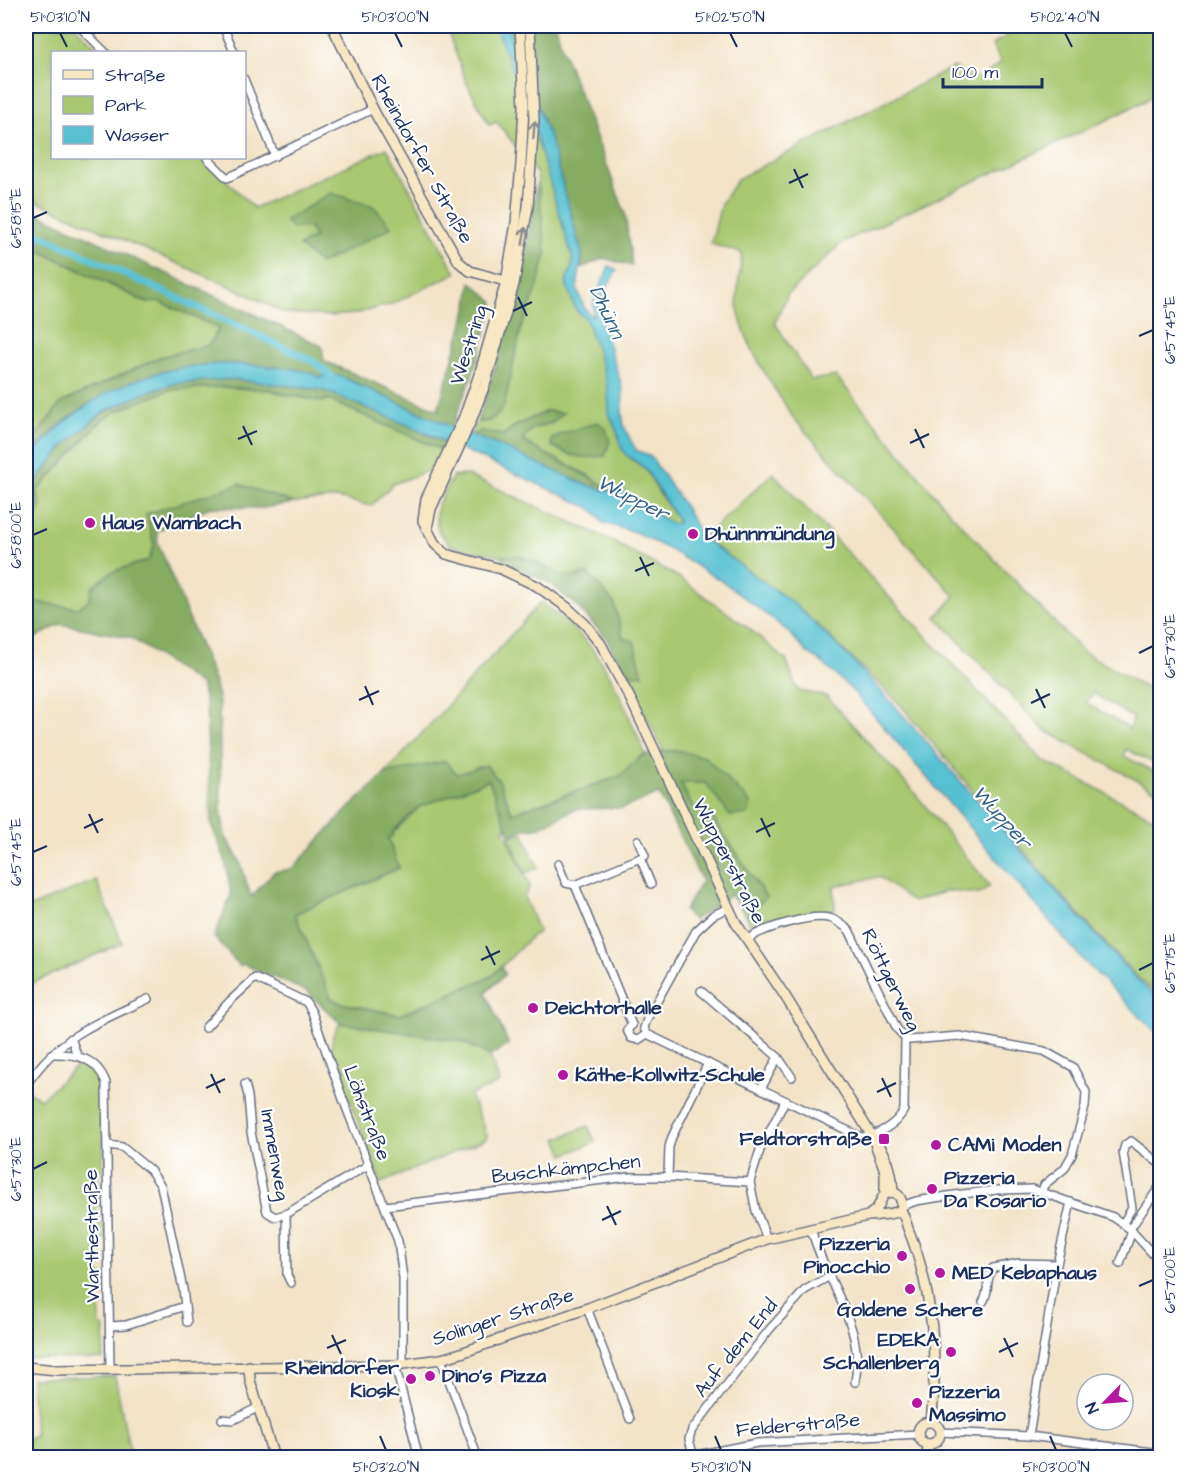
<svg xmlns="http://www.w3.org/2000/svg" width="1186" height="1483" viewBox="0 0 1186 1483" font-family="'Architects Daughter',sans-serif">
	<rect width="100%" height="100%" fill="#fff"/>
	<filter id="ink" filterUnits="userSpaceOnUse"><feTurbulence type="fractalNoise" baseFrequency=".0167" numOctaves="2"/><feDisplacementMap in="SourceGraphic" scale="12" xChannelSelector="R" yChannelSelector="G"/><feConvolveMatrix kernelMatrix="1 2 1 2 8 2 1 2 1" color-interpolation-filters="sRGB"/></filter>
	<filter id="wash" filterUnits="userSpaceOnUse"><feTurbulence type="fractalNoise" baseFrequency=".008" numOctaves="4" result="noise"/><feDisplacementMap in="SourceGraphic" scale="24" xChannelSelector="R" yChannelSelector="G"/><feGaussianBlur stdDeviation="1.35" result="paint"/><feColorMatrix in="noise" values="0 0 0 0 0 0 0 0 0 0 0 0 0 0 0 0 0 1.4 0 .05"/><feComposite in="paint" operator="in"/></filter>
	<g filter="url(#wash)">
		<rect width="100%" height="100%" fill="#f2e3c6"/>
		<g fill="#a8c76f" stroke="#627b66" stroke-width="1.5" fill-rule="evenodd">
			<path d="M26,26h49l26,26h-49v106h152l50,50 133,-60 69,125 -64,31 -37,10 -25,2 -46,-3 -37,-19 -221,-97zM309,227h83l-92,19 15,-9z"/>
			<path d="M446,26h49l31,77 46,153v11l-6,13 1,6 9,24 10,9 17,49 5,22 1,23 9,21 3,13 11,13 13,8 14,25 19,27 -1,4h-5l-27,-16 -20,-16 -17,-2 -16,-13 -58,-29 -12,-9 10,-10 20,-6 10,-10 -15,-2 -32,15 -12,9 -23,-4 -6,5 -3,-1 6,-13c12,2 20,-5 26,-16l18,-78 16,-39 9,-36 -9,-79 -40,-52 -8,3 -23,-43z"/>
			<path d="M1023,26h137v67l-53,27 -264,122 -55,52 -13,29 36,57 25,-4 115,138 131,137 78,45v70l-34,-17 -2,7 36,19v18l-116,-63 -108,-113 19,-21 -160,-176c-20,-30 -51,-76 -57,-111 -3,-15 3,-40 4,-56l-31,-9 10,-40 16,-25 216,-112 25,12 23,-16 -9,-18zM1093,693l39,24 -2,12 -44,-26z"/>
			<polygon points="26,244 147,303 158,301 219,328 209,345 160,357 61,403 26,449"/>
			<polygon points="221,387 271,390 283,394 324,402 326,399 442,450 433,469 393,484 371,506 337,498 294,503 239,484 151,532 154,545 149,560 112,572 89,600 78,608 26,601 26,534 41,508 37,491 103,419 119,410 169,390"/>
			<polygon points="773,473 1042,760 1160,821 1160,997 1134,974 1056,889 898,702 797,606 703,538"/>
			<polygon points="467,475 602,536 678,577 751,630 787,661 794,683 799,691 826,696 913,791 990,886 979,894 947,891 913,902 879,877 834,886 835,910 751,927 747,917 765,897 692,806 680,783 706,782 748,814 680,751 663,751 626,674 643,674 623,638 614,603 576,577 562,576 521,556 503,556 471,551 450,545 439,532 436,517 438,504 453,476"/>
			<path d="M541,602c19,14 38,29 52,48 23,30 37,70 53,105l-5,1 -21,20 -108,37 -13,-32 -42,-7h-72z"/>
			<polygon points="489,780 507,827 504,830 530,886 524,897 539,932 533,935 492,976 400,1015 340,1003 331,998 295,914 399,868 388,838 419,807"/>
			<polygon points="523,832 538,868 525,873 509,837"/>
			<polygon points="96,880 122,943 26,986 26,909"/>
			<polygon points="340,1023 461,1041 490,1056 500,1083 470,1095 487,1135 486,1139 381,1183 331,1050 333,1036"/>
			<path d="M82,1061c4,3 11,7 14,12 11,16 7,76 7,98h-5l1,15 4,1 1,18h-8v9h3v11h5v14h-5v36h5v18h-5l1,33 5,1 -2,32 -77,-1v-268l15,9z"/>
			<polygon points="588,1126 595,1142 564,1155 557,1139"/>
			<polygon points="115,1376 128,1443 133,1457 26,1457 26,1440 35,1436 31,1378"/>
		</g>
		<g fill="#86ac62" stroke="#506e60" stroke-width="1.5">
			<polygon points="507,26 556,26 562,48 625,213 632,266 603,258 581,268 582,255 550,139"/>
			<path d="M538,184l8,69 -9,36 -16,39 -17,78c-7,11 -15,18 -27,16 27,-79 49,-153 59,-236z"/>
			<polygon points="331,193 373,206 392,227 320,264 299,246 315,237 309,227 292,228 285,221"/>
			<path d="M26,208l296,138 2,15 114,49 30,-104 3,-24 23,20 -17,60 -25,65 -112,-51 -19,2c-14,-9 -37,-10 -54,-12 -71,-7 -123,3 -184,42 -22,14 -46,35 -57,59v-18l35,-46 99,-46 49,-12 10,-17 -61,-27 -10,2 -122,-59z"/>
			<polygon points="233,379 323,390 382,413 445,443 442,450 327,399 324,402 283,394 271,390 221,387 169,390 119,410 103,419 37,491 41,508 26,534 26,506 36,481 64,446 104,412 147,392 177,383"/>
			<path d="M547,411l16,2 -12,10 -19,6 -10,11c27,19 60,29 86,50h-5l-21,-7 -108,-47 6,-5 23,4 12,-9z"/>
			<path d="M598,422l8,7 4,13 -5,14c-23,3 -33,1 -53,-10l-1,-6 10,-6z"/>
			<polygon points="239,484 294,503 263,508 210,507 157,531 158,543 214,680 219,702 221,808 225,836 240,861 251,897 274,872 292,869 349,808 385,774 445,761 457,774 486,765 499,781 512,813 620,776 641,756 663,751 680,751 705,757 751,803 748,814 730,816 706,783 681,783 692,806 707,809 766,897 747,917 731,895 694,920 684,911 702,881 659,794 623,808 575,809 538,828 523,829 510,835 489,780 419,807 392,832 393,836 388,838 399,868 295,914 331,998 340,1003 400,1015 492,976 501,966 505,974 486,993 509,1045 490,1056 461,1041 340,1023 306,991 243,964 240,966 214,937 231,895 225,859 211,824 206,706 201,685 131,638 61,624 31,640 26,665 26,601 78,608 89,600 93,586 112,572 149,560 154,545 146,514"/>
			<path d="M503,556c7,0 14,-1 20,1 24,8 37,26 65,16l26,30 9,35 11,3 9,34 -17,-1 -20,-36 -31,-34 -29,-23 -44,-21z"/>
		</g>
		<path fill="#57c1d2" stroke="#397898" stroke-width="1.5" d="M495,26h12l43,113 32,116 -5,34 7,18 7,9h2l1,-14 15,-36 8,4c-9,16 -25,37 -14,56l20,64 -1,21 2,15 6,13 6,11 15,7 34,50 18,31 94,68 54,53 46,49 160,184 74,81 29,28v35l-78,-77 -230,-269 -35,-32 -11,-6 -17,-20 -64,-49 -53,-32 -37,-19 -32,-9 -7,-10 -8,-6 -171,-78 -94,-39 -90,-11 -57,4 -29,9 -44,20 -39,34 -28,35 -10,25v-39l2,-5c58,-76 140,-106 235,-96 17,2 43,2 58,12l4,-2h15l112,51 45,18 85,38 21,7 22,2 21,16 26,16 7,-1 -34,-55 -19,-13 -5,-8 -3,-13 -9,-21 -1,-23 -5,-22 -17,-49 -10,-9 -9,-24v-7l5,-12v-11l-46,-153z"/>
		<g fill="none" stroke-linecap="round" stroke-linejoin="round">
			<polyline stroke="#57c1d2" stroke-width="7" points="26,228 313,361 337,381"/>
		</g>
	</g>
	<g filter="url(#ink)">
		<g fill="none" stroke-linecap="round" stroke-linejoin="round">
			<g stroke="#666e82" stroke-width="10">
				<g id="street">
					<polyline points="79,26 105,52"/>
					<polyline points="223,26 234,52"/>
					<polyline points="244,79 275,156"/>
					<polyline points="207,158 227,178 373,109"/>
					<polyline points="638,840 645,856 640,858"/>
					<polyline points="558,864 566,883 575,885"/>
					<path d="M729,908l-16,7 -17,16 -49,88 -3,9 3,6 214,103c16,-1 35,-12 43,-27l1,-72 -8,-9 -48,-99c-6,-5 -12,-10 -20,-12 -19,-4 -65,10 -81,21"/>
					<polyline points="701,991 778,1057 761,1089"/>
					<polyline points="632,1025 575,885 640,858 651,884"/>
					<polyline points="632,1025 627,1030 631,1038 638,1040 647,1034"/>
					<polyline points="205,1028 230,1001 255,978 306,1002 312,1012 344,1102 398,1241 403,1278 403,1364"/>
					<polyline points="71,1038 77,1055"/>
					<polyline points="905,1038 910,1040 959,1036 1044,1051 1073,1067 1086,1092 1085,1107 1072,1155 1064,1169 1044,1185 1042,1191"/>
					<path d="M51,1054c25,-1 46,4 55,29l4,286"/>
					<polyline points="778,1057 792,1077"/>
					<polyline points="245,1084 248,1096 251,1132 267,1212 275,1217 286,1214 287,1275 291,1283"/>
					<path d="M26,1085c7,-10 15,-20 24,-29 27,-27 64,-41 98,-57"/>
					<polyline points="108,1145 122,1147 150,1170 161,1186 183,1289 185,1306 126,1325 110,1326"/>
					<polyline points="668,1177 669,1147 672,1137 708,1063"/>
					<polyline points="750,1182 760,1150 785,1101"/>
					<polyline points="385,1206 629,1177 668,1177 750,1182 756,1211 767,1239"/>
					<polyline points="902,1206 916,1201 954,1195 997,1190 1032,1189 1113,1217 1130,1229 1160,1262"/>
					<polyline points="286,1214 368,1165"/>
					<polyline points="1123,1223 1132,1208 1123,1152 1125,1145 1131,1141 1160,1164"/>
					<path d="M811,1228c13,53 55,96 44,154"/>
					<polyline points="1130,1229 1160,1186"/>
					<polyline points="1120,1264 1132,1231"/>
					<path d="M983,1302c7,-10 2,-24 10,-34l26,-5 38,1"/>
					<polyline points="185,1306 187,1322"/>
					<polyline points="587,1308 630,1419"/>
					<polyline points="441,1359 478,1458"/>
					<polyline points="395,1365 419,1458"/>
					<polyline points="222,1419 233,1420 259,1407"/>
					<polyline points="940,1432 1029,1436 1160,1453"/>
					<polyline points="1029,1436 1057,1264 1071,1202"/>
					<polyline points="681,1458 757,1443 919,1434"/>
					<polyline points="694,1458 689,1439 692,1430 769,1330 805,1290 830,1276"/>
				</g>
			</g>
			<g stroke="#666e82" stroke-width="12">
				<g id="secondary">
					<polyline points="332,26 375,113 459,262 470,271 512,283"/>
					<path d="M520,26l4,81 -3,57 -5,59 -10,59 -26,90 -16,45 -38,82 -3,22 12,23 11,10 55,15 36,17 31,22 17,16 16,20 30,56 105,223 49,73 87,140c15,17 20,34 21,56"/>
					<polyline points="427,528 431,509 471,421 486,382 514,284 528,207 534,119 530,26"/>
					<polyline points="873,1138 885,1171 885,1194"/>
					<path d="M901,1210c4,7 5,14 8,21 23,57 30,130 22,191"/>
					<polyline points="249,1366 250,1380 274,1458"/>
					<path d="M26,1367l31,3 338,-5 46,-6 20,-6 127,-45 179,-69 101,-23c9,-1 26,-1 33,-6 2,-8 0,-15 -8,-18 -11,1 -10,5 -14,13 -2,4 -7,8 -11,11"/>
					<circle cx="929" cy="1433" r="11"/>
					<polyline points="927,1458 928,1444"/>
				</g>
			</g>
			<use href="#street" stroke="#fff" stroke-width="7"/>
			<use href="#secondary" stroke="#f7e8c3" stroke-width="9"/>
		</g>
		<defs><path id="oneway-shaft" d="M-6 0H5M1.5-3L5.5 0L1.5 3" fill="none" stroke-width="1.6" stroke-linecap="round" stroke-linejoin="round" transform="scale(1.5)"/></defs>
		<g stroke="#898c90">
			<use href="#oneway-shaft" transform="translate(534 130) rotate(-86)"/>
			<use href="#oneway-shaft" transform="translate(524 236) rotate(-81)"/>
		</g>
	</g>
	<path fill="none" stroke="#1b2f5e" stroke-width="2" d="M60,33l7,14M395,33l7,14M730,33l7,14M1065,33l7,14M794,169l9,19M789,183l19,-9M33,218l14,-6M518,297l9,19M513,311l19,-9M1139,336l14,-6M243,426l9,19M915,429l9,19M238,439l19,-8M910,443l19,-9M33,535l14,-6M640,557l9,19M635,571l19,-8M1139,653l14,-7M365,686l8,19M1036,689l9,19M359,700l20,-9M1031,703l19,-9M89,814l9,19M761,818l9,19M84,828l19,-9M756,832l19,-9M33,852l14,-6M486,946l9,19M481,960l19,-9M1139,970l14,-7M211,1074l9,19M882,1078l9,19M206,1088l19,-9M877,1092l19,-9M33,1169l14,-7M607,1206l9,19M602,1220l19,-9M1139,1286l14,-6M332,1335l9,19M1004,1338l9,19M327,1348l19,-8M999,1352l19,-9M380,1436l6,14M715,1436l6,14M1050,1436l6,14"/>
	<g fill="#b5179e" stroke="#fff" stroke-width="2">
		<circle cx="90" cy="523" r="6"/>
		<circle cx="693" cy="534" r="6"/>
		<circle cx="533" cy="1008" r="6"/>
		<circle cx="563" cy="1075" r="6"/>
		<rect x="878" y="1133" width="12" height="12" rx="3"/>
		<circle cx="936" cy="1145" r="6"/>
		<circle cx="932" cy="1189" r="6"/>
		<circle cx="902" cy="1256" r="6"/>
		<circle cx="940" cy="1273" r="6"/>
		<circle cx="910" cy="1289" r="6"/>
		<circle cx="951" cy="1352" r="6"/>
		<circle cx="430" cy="1376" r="6"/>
		<circle cx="411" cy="1379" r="6"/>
		<circle cx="917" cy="1403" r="6"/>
	</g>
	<g text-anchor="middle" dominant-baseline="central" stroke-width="4.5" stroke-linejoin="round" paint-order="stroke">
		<g font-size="20" fill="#1b2f5e" stroke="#fff">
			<text transform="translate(422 159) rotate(61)">Rheindorfer Straße</text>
			<text transform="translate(469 345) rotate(-72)">Westring</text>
			<text transform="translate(729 861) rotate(63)">Wupperstraße</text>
			<text transform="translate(891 980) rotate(64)">Röttgerweg</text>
			<text transform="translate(367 1113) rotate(69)">Löhstraße</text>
			<text transform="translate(275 1155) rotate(80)">Immenweg</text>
			<text transform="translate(566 1169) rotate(-6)">Buschkämpchen</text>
			<text transform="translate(92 1236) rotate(-91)">Warthestraße</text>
			<text transform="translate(503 1317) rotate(-18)">Solinger Straße</text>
			<text transform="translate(736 1348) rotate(-51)">Auf dem End</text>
			<text transform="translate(798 1425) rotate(-5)">Felderstraße</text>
		</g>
		<g font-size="20" font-weight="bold" fill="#1b2f5e" stroke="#fff" text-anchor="start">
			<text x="102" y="523">Haus Wambach</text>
			<text x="705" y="534">Dhünnmündung</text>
			<text x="545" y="1008">Deichtorhalle</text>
			<text x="575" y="1075">Käthe-Kollwitz-Schule</text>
			<text x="872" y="1139" text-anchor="end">Feldtorstraße</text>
			<text x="948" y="1145">CAMi Moden</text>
			<text x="944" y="1178">Pizzeria<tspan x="944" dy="23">Da Rosario</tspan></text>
			<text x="890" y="1244" text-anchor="end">Pizzeria<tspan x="890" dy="23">Pinocchio</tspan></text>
			<text x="952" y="1273">MED Kebaphaus</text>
			<text x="910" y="1310" text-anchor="middle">Goldene Schere</text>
			<text x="939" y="1340" text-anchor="end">EDEKA<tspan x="939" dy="23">Schallenberg</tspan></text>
			<text x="399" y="1368" text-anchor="end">Rheindorfer<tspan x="399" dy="23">Kiosk</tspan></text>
			<text x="442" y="1376">Dino's Pizza</text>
			<text x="929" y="1392">Pizzeria<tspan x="929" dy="23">Massimo</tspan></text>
		</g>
		<g font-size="21" font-style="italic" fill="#306287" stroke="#fff">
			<text transform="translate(607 312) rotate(65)">Dhünn</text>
			<text transform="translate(633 498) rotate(27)">Wupper</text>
			<text transform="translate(1002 817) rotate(48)">Wupper</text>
		</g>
	</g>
	<rect width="1186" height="1483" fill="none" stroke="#fff" stroke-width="66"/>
	<rect x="51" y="51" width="195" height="108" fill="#ffffff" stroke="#a4acbf" stroke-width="1.5"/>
	<rect x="63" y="70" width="30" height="9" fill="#f7e8c3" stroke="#a4acbf" stroke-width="1.5"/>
	<text x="105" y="81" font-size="18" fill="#1b2f5e">Straße</text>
	<rect x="63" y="96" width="30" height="18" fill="#a8c76f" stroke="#a4acbf" stroke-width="1.5"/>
	<text x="105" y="111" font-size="18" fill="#1b2f5e">Park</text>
	<rect x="63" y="126" width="30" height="18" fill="#57c1d2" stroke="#a4acbf" stroke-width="1.5"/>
	<text x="105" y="141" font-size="18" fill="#1b2f5e">Wasser</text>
	<g transform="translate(1105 1402) rotate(245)"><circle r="28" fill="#ffffff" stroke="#a4acbf" stroke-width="1.5"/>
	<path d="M0-4.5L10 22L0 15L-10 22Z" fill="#b5179e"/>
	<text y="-9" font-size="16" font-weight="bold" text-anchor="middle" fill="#1b2f5e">N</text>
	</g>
	<path d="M943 78v9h99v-9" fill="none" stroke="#1b2f5e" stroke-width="3"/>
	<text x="952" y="78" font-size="18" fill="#1b2f5e" stroke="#ffffff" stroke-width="4.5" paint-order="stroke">100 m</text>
	<rect x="33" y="33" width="1120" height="1417" fill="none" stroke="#1b2f5e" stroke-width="2"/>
	<g font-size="15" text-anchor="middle" fill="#1b2f5e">
		<text x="60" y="22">51°03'10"N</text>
		<text x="395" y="22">51°03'00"N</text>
		<text x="730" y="22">51°02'50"N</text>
		<text x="1065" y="22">51°02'40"N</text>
		<text transform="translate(16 218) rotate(-90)" y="5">6°58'15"E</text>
		<text transform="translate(1170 330) rotate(-90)" y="5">6°57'45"E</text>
		<text transform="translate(16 535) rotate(-90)" y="5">6°58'00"E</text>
		<text transform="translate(1170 646) rotate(-90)" y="5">6°57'30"E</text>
		<text transform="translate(16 852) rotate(-90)" y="5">6°57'45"E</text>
		<text transform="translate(1170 963) rotate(-90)" y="5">6°57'15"E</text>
		<text transform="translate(16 1169) rotate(-90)" y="5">6°57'30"E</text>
		<text transform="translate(1170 1280) rotate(-90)" y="5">6°57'00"E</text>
		<text x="386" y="1472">51°03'20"N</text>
		<text x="721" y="1472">51°03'10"N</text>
		<text x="1056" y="1472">51°03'00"N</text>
	</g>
</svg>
